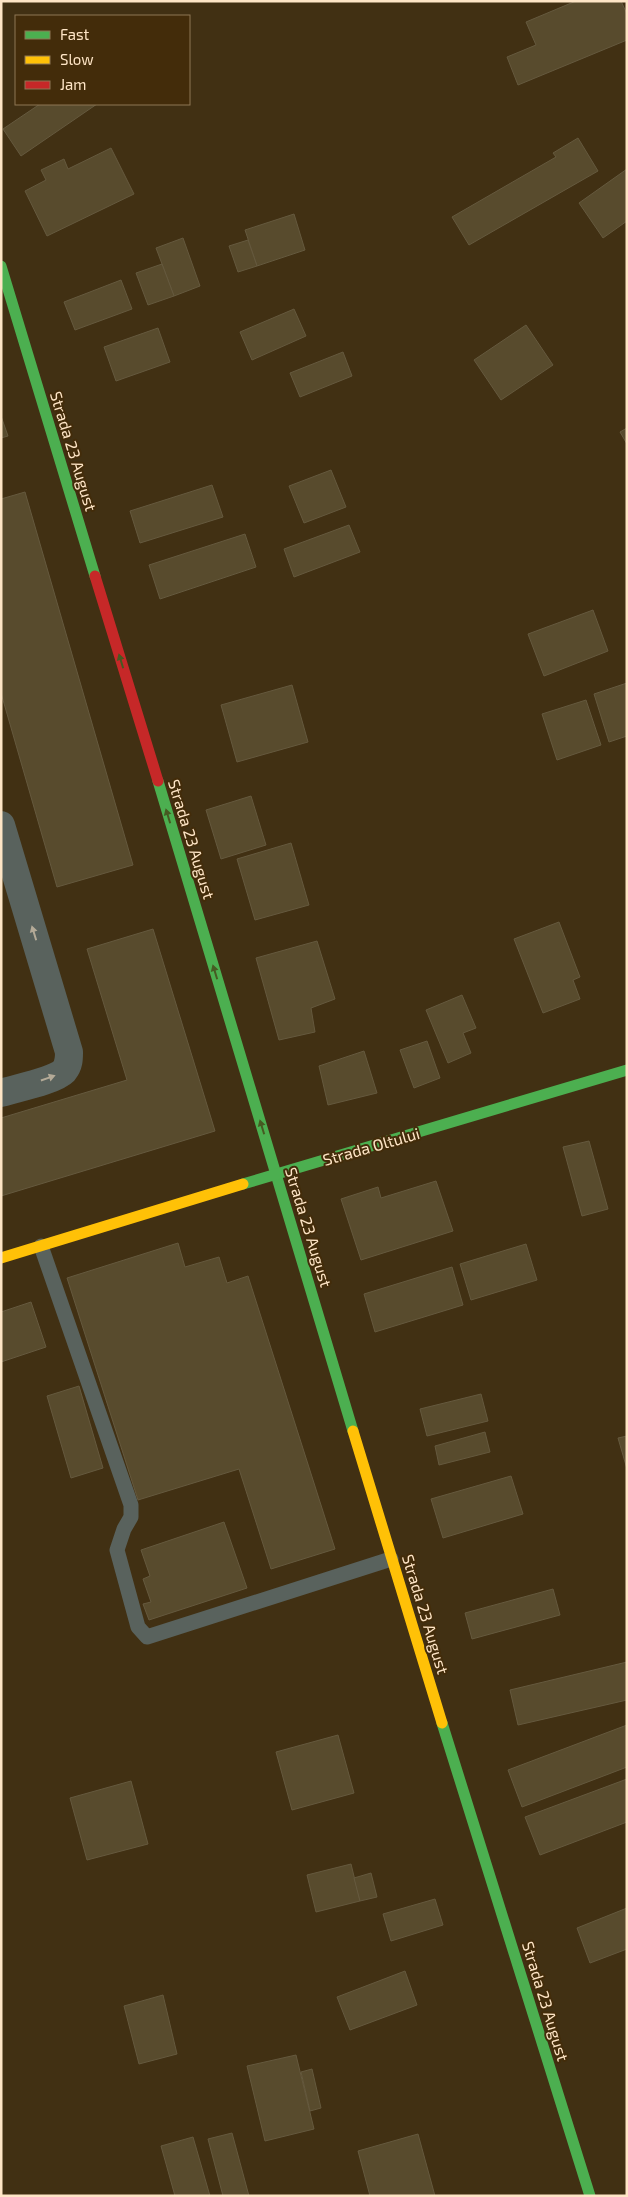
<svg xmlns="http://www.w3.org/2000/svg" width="628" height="2197" viewBox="0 0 628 2197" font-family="'Exo 2',sans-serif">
	<rect width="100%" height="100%" fill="#413013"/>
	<g fill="#584b2d" stroke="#65593e">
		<polygon points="576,1 621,1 627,14 627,40 518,85 507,57 536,45 526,22"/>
		<polygon points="40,104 97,104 21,156 3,129"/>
		<polygon points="578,138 598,171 469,245 452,217 556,157 553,153"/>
		<polygon points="111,148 134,194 47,236 25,191 46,180 41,170 64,159 68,169"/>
		<polygon points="627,169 627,221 603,238 579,203"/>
		<polygon points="294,214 305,250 257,266 245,230"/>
		<polygon points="183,238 200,286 174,296 156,248"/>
		<polygon points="248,240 257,266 238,272 229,246"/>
		<polygon points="162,264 174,296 148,305 136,273"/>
		<polygon points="121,280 132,309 75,330 64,302"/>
		<polygon points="294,309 306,336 252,360 240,332"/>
		<polygon points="526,325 553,365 501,400 474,360"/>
		<polygon points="158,328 170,362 116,381 104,347"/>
		<polygon points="343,352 352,376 300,397 290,373"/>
		<polygon points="1,416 8,436 1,438"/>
		<polygon points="627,428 627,444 620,432"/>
		<polygon points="331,470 346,507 304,523 289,486"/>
		<polygon points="212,485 223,517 140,543 130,511"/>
		<polygon points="25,492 133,865 57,887 1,693 1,499"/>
		<polygon points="349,525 360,552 294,577 284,549"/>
		<polygon points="245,534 256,567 160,599 149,565"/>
		<polygon points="593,610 608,651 544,676 528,634"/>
		<polygon points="627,683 627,736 609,742 594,694"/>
		<polygon points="292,685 308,742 237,762 221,705"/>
		<polygon points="586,700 601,745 557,760 542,714"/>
		<polygon points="251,796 266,845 221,859 206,810"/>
		<polygon points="291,843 309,905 255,920 237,859"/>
		<polygon points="559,922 580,977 573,980 580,999 543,1013 514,939"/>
		<polygon points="153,929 215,1131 1,1196 1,1118 127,1080 87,949"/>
		<polygon points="317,941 335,999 311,1008 315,1032 279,1040 256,958"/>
		<polygon points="462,995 476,1028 463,1033 471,1053 448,1063 426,1010"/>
		<polygon points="427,1041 440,1078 414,1088 400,1050"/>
		<polygon points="364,1051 377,1093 328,1105 319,1066"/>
		<polygon points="589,1141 608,1209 582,1216 563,1147"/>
		<polygon points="436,1181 453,1231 361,1260 341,1199 378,1187 381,1198"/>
		<polygon points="178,1243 185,1267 219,1257 227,1283 248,1276 335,1549 271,1569 239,1469 138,1500 67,1278"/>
		<polygon points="526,1244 537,1280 471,1300 460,1264"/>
		<polygon points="452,1267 463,1305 375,1332 364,1294"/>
		<polygon points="31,1302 46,1347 1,1362 1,1312"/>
		<polygon points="79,1386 103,1468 71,1478 47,1396"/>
		<polygon points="481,1394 488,1421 427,1436 420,1409"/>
		<polygon points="485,1432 490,1452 439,1465 435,1446"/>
		<polygon points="627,1436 627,1469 618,1438"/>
		<polygon points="511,1476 523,1514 443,1538 431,1499"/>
		<polygon points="224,1522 247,1588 149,1620 143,1604 151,1602 143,1579 150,1576 141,1550"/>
		<polygon points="553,1589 560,1615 472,1639 465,1613"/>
		<polygon points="627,1662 627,1700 518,1725 510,1690"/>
		<polygon points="627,1725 627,1767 522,1807 508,1770"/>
		<polygon points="338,1735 354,1793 292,1810 276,1752"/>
		<polygon points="627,1779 627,1822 540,1855 525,1817"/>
		<polygon points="131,1781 148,1844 87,1860 70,1798"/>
		<polygon points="351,1864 360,1901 316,1912 307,1875"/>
		<polygon points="371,1873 377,1897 360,1901 354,1878"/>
		<polygon points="435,1899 443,1925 391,1941 383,1914"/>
		<polygon points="627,1908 627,1949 590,1963 577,1928"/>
		<polygon points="405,1971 417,2005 350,2030 337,1997"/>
		<polygon points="163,1995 177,2054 139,2064 124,2006"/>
		<polygon points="296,2055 314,2129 265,2141 247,2066"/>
		<polygon points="312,2069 321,2108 310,2111 301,2072"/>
		<polygon points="232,2133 249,2196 223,2196 208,2139"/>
		<polygon points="418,2134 435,2196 370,2196 358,2151"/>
		<polygon points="193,2137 210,2196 175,2196 161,2146"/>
	</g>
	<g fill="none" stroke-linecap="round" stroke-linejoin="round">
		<polyline stroke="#59625d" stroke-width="15" points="41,1246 131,1505 131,1517 124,1529 117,1550 138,1627 147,1637 391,1559"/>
		<path stroke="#59625d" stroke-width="28" d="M1,825l68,227c0,7 0,13 -5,19 -10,10 -48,17 -63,22"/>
		<g stroke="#4caf50" stroke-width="11">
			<polyline points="1,266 95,576"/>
			<polyline points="158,781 353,1431"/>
			<polyline points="243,1184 627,1070"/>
			<polyline points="442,1723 590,2196"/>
		</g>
		<g stroke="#ffc107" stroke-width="11">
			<polyline points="1,1258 243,1184"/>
			<polyline points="353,1431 442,1723"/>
		</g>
		<polyline stroke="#c62828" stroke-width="11" points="95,576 158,781"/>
	</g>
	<defs><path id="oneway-solid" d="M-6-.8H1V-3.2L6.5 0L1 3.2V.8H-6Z" transform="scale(1.25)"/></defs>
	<g fill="#465a22">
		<use href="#oneway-solid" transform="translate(121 661) rotate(-107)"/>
		<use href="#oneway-solid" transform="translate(168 816) rotate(-107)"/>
		<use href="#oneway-solid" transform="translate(215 972) rotate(-107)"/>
		<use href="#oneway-solid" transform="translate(262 1127) rotate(-107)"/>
	</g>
	<g fill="#b4aa97">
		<use href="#oneway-solid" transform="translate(34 933) rotate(-107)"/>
		<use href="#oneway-solid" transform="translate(48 1078) rotate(-19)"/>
	</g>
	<g text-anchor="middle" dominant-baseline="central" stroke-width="4" stroke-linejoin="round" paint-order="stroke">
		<g font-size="16" fill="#fee5c6" stroke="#432c0a">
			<text transform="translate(74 451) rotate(73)">Strada 23 August</text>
			<text transform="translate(192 839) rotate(73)">Strada 23 August</text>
			<text transform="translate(371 1146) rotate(-16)">Strada Oltului</text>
			<text transform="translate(309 1227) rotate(73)">Strada 23 August</text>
			<text transform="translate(426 1614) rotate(73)">Strada 23 August</text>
			<text transform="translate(546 2001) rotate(73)">Strada 23 August</text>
		</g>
	</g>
	<rect width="628" height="2197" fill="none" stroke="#fee5c6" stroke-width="5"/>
	<rect x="15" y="15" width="175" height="90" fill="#432c0a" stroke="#8e7655"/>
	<rect x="25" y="31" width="25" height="8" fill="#4caf50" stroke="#8e7655"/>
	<text x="60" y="40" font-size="15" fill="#fee5c6">Fast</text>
	<rect x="25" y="56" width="25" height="8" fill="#ffc107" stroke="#8e7655"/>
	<text x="60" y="65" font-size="15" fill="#fee5c6">Slow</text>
	<rect x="25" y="81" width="25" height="8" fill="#c62828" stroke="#8e7655"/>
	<text x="60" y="90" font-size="15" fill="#fee5c6">Jam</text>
</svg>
